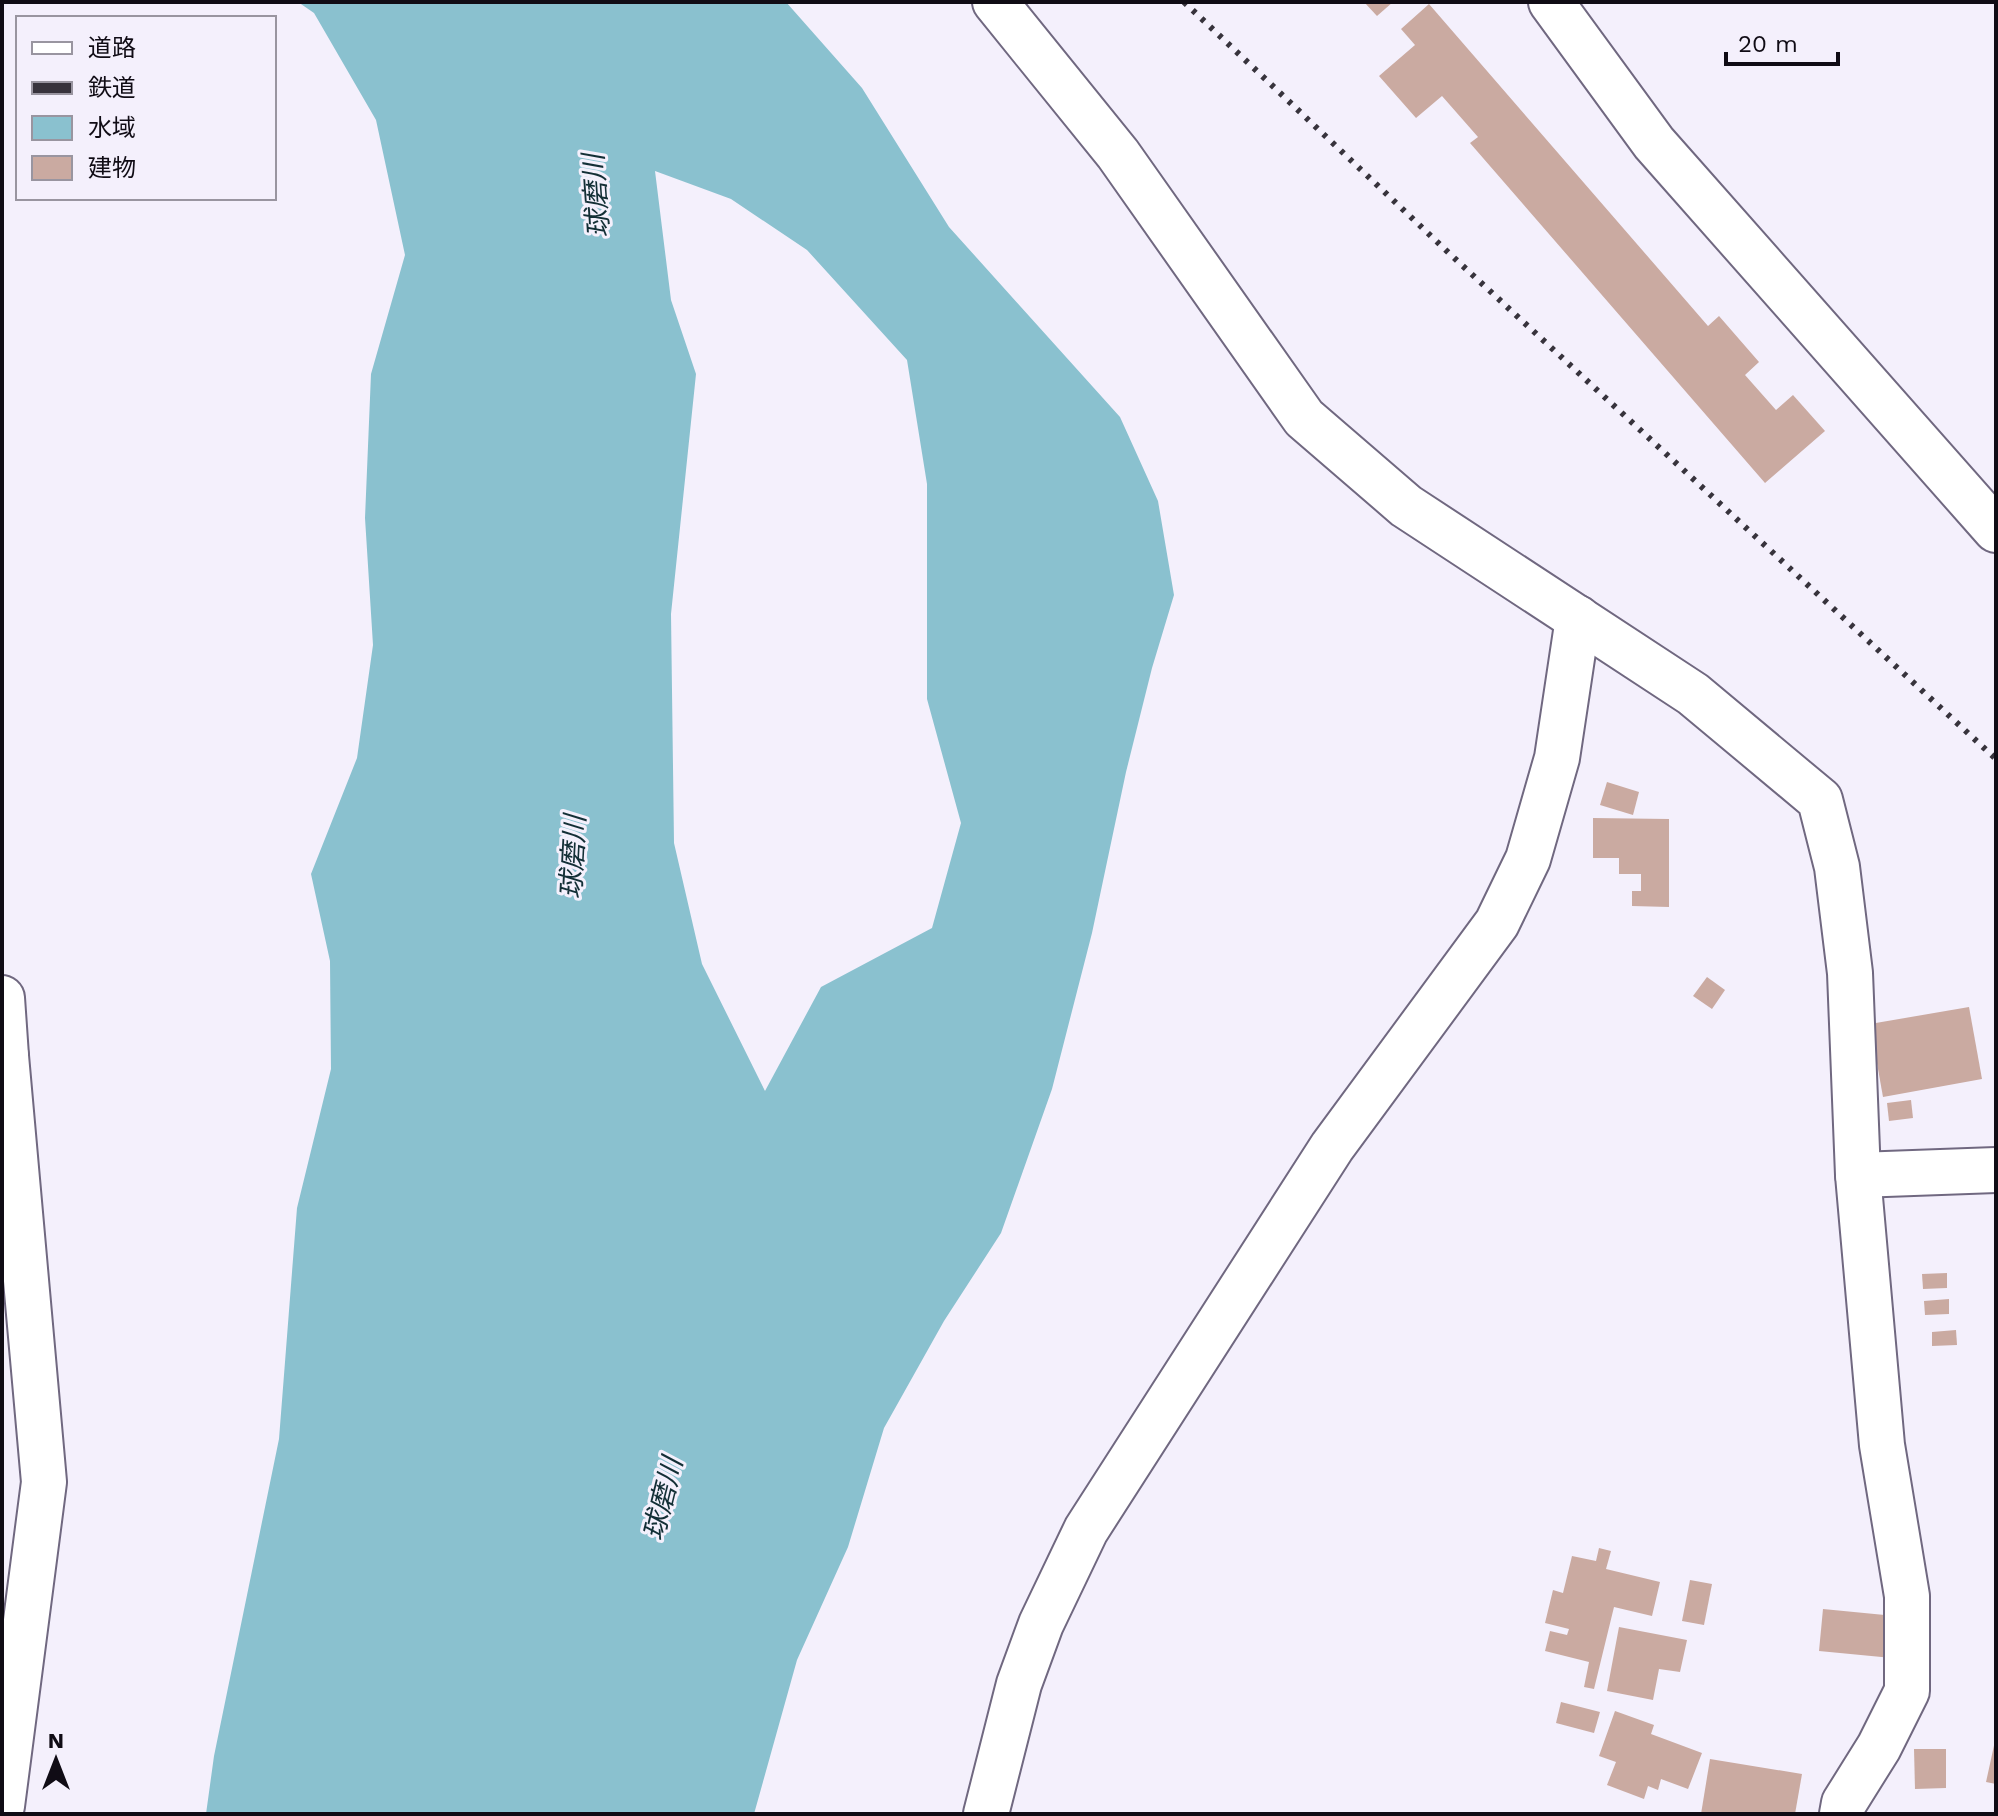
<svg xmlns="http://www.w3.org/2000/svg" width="1998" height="1816" viewBox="0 0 1998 1816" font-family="'Work Sans','Noto Sans JP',sans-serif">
	<rect width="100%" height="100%" fill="#f4f0fc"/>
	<path fill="#8ac1cf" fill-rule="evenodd" d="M298,2h488l76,86 87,139 171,190 38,84 16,94 -22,73 -26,104 -34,161 -40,156 -51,144 -57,88 -60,107 -36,119 -51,113 -43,154h-548l8,-58 65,-317 18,-231 34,-139 -1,-108 -19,-87 46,-116 16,-113 -8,-127 6,-144 34,-119 -29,-135 -62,-107zM655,171l76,28 76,51 100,110 20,124v215l34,124 -29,105 -111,59 -56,104 -63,-127 -28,-121 -3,-229 25,-240 -25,-74z"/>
	<g fill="#caaaa1">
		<polygon points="1364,2 1393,2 1377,16"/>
		<polygon points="1429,4 1708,326 1719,316 1759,362 1745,375 1776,410 1793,395 1825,431 1765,483 1470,143 1478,137 1442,96 1416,118 1379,76 1415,45 1401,29"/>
		<polygon points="1607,782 1639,792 1633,815 1600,805"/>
		<polygon points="1593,818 1669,819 1669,907 1632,906 1632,891 1641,891 1641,874 1619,874 1619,858 1593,858"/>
		<polygon points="1707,977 1725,990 1712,1009 1693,996"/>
		<polygon points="1969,1007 1982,1079 1883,1097 1870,1024"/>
		<polygon points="1911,1100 1913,1118 1889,1121 1887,1103"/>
		<polygon points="1947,1273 1947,1288 1923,1289 1922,1274"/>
		<polygon points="1949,1299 1949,1314 1925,1315 1924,1301"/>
		<polygon points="1956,1330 1957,1345 1932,1346 1932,1332"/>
		<polygon points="1599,1548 1611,1551 1606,1569 1660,1582 1652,1616 1614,1607 1594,1689 1584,1687 1589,1662 1545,1651 1550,1631 1567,1635 1569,1629 1545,1623 1553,1590 1563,1593 1572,1556 1596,1561"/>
		<polygon points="1690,1580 1712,1584 1704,1625 1682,1621"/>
		<polygon points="1823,1609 1895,1616 1892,1658 1819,1651"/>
		<polygon points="1619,1627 1687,1640 1680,1672 1659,1669 1653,1700 1607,1691"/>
		<polygon points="1561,1702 1600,1712 1594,1733 1556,1723"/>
		<polygon points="1615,1711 1654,1725 1651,1734 1702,1753 1688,1789 1661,1779 1658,1790 1648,1786 1644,1799 1607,1785 1616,1762 1599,1756"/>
		<polygon points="1995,1741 1996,1741 1996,1784 1986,1782"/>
		<polygon points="1914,1749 1946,1749 1946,1788 1915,1789"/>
		<polygon points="1710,1759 1802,1774 1795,1814 1701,1814"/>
	</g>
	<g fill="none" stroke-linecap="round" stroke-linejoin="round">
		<g stroke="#706880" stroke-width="48">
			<g id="minor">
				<polyline points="995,2 1118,154 1304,418 1406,506 1693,694 1820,800 1837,867 1850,973 1858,1175 1882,1445 1907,1596 1907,1691 1879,1747 1844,1803 1842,1814"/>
				<polyline points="1551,2 1654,143 1996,530"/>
				<polyline points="2,998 6,1056 2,1060"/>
				<polyline points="1858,1175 1996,1170"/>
				<polyline points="2,1806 44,1482 6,1056"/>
				<polyline points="986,1814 1019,1684 1041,1624 1086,1530 1332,1147 1497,923 1528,859 1557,758 1578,618"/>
			</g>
		</g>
		<use href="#minor" stroke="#fff" stroke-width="44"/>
		<polyline stroke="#37333c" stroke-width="6" stroke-dasharray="4 8" stroke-linecap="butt" points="1184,2 1451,255 1996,759"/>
	</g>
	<g text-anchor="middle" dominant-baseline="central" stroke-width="6" stroke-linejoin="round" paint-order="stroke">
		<g font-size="28" font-style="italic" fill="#132f36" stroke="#f4f0fc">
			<text transform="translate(596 196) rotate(-94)">球磨川</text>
			<text transform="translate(573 857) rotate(-87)">球磨川</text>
			<text transform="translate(663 1499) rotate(-76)">球磨川</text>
		</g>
	</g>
	<rect width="1998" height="1816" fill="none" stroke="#100c15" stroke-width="8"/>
	<rect x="16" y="16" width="260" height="184" fill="#f4f0fc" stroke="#9995a0" stroke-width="2"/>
	<rect x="32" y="42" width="40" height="12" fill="#ffffff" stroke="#9995a0" stroke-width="2"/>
	<text x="88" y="56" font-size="24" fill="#100c15">道路</text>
	<rect x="32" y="82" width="40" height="12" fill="#37333c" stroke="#9995a0" stroke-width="2"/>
	<text x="88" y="96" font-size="24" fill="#100c15">鉄道</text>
	<rect x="32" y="116" width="40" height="24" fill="#8ac1cf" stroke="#9995a0" stroke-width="2"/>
	<text x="88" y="136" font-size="24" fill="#100c15">水域</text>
	<rect x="32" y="156" width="40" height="24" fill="#caaaa1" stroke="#9995a0" stroke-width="2"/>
	<text x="88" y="176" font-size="24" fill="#100c15">建物</text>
	<g transform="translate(56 1760)" stroke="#f4f0fc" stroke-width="6" paint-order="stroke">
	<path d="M0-6L14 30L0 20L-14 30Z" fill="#100c15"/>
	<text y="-12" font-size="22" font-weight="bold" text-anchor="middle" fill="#100c15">N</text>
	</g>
	<path d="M1726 52v12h112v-12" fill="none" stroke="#100c15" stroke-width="4"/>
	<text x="1738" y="52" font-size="24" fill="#100c15" stroke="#f4f0fc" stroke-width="6" paint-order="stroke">20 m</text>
</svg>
